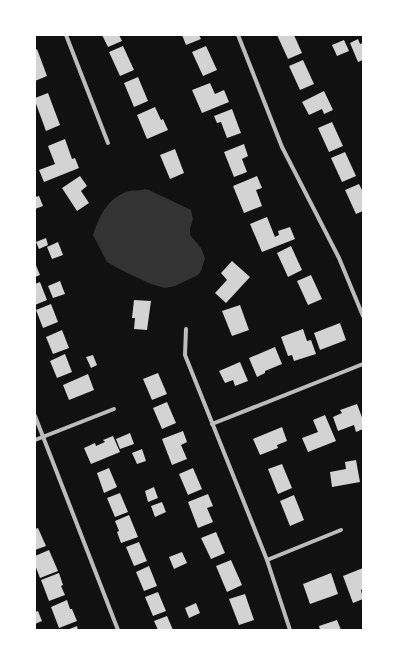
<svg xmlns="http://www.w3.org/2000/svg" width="398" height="665" viewBox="0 0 398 665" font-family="'Archivo Narrow',sans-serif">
	<rect width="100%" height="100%" fill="#111"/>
	<path fill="#333" d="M145,189l4,1 42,20 2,9 -3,10v6l11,13 4,10 -4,13 -3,4 -23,11 -10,2 -14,-4 -26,-12 -18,-10 -14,-27c7,-20 14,-37 36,-44 5,-1 11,0 16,-2z"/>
	<g fill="#d3d3d3">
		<polygon points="102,35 119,35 122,41 108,47"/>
		<polygon points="182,35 199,35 201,39 186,45"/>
		<polygon points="277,35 294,35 302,53 288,59"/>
		<polygon points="358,39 360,44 363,43 363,60 358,62 350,43"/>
		<polygon points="344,40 349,51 337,56 332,45"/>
		<polygon points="123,46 134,70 120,76 109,52"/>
		<polygon points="206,46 217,70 203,76 192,52"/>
		<polygon points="37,49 47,76 35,81 35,50"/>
		<polygon points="303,60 314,84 300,90 289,66"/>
		<polygon points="138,77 148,101 134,107 124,83"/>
		<polygon points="210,83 215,94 224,90 229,102 202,113 192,90"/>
		<polygon points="324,91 333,110 324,114 322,109 309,115 302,102"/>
		<polygon points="48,93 60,125 46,131 35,101 35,98"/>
		<polygon points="155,107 161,120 163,119 168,130 147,139 137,115"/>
		<polygon points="232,109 241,133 227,138 221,122 217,123 214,116"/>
		<polygon points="332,122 343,146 329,152 318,128"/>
		<polygon points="65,139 72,159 75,158 79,168 44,182 39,170 55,164 48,146"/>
		<polygon points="244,144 248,156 242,159 247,172 234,177 224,152"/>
		<polygon points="175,149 184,173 170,179 160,155"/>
		<polygon points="345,152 356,176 342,182 331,158"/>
		<polygon points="80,176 87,186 81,191 89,203 77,211 62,188"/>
		<polygon points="257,176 262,188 256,190 262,206 244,213 233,186"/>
		<polygon points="359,184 363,192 363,211 356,214 345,190"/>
		<polygon points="39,196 43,206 35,209 35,197"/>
		<polygon points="267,217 275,237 279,235 278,231 290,227 295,239 262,252 250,224"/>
		<polygon points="46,238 48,245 39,249 36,242"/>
		<polygon points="58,242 63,255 52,259 47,247"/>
		<polygon points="291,246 302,270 288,277 277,253"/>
		<polygon points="232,261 250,277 226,303 215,293 227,280 221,273"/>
		<polygon points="35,263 40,275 35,277"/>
		<polygon points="311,275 322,299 308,305 297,281"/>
		<polygon points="60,281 65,294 53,298 48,286"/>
		<polygon points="40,282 47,300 35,305 35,284"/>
		<polygon points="134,300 151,301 147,330 134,329 135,318 132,318"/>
		<polygon points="51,304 58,322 43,328 36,310"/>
		<polygon points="240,305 249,330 232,336 222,311"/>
		<polygon points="340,323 346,340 320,350 314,333"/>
		<polygon points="303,329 307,341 311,340 316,354 294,361 292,355 288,356 281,337"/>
		<polygon points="62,330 69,348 53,354 46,337"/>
		<polygon points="275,347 282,364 265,371 265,373 257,377 249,358"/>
		<polygon points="65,354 72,372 57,378 50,361"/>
		<polygon points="93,355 97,365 91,368 86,357"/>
		<polygon points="240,362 248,381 235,386 233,380 225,383 219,371"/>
		<polygon points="158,373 167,394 152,400 143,379"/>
		<polygon points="88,374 94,390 69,400 63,385"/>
		<polygon points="167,402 176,423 162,429 153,408"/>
		<polygon points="357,404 363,420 363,429 356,432 354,425 338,431 333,417 342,413 340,410"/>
		<polygon points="325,415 336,441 308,452 302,438 318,432 313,420"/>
		<polygon points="282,427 287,441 277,445 278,448 260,455 253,439"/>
		<polygon points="183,431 187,442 181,445 187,459 172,465 162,439"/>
		<polygon points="130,433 134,444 120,449 116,439"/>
		<polygon points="113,436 120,452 91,464 84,448 95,443 96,446 105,442 103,440"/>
		<polygon points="142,449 146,461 137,464 132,453"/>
		<polygon points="356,460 360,482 332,487 330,472 346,469 345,462"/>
		<polygon points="282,464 292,488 278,494 268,469"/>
		<polygon points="109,468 117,487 104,493 97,473"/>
		<polygon points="193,468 202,489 188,495 179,474"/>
		<polygon points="154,487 158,498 148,502 145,491"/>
		<polygon points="120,493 128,512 115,517 107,498"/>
		<polygon points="208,494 213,506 207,508 213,522 198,528 188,502"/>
		<polygon points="294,495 304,520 290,526 280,501"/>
		<polygon points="162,502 166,512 155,517 151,506"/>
		<polygon points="129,515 138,537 121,543 117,532 119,531 115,521"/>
		<polygon points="38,528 46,546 35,550 35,529"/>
		<polygon points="216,532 225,553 211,559 201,538"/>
		<polygon points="139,542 147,561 134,566 126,547"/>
		<polygon points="49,550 58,571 40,578 35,565 35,556"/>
		<polygon points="182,552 187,563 174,569 169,557"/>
		<polygon points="231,560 242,585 227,592 216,566"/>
		<polygon points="149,566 157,586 144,591 136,572"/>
		<polygon points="363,568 363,589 361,590 363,599 353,603 343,576"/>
		<polygon points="59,573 63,585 61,586 65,595 49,601 41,580"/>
		<polygon points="331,573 338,594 310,604 303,584"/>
		<polygon points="158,592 166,611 153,616 145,597"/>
		<polygon points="245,594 254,620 239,625 229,599"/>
		<polygon points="67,600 70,609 72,609 77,621 59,628 51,607"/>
		<polygon points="196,603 200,613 189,618 185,608"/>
		<polygon points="38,611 42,621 35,624 35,612"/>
		<polygon points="167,616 173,630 158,630 154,621"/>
		<polygon points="337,620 341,630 320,630 319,626"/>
		<polygon points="77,626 78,630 67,630"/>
	</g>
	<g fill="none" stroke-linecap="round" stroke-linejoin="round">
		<g stroke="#bcbcbc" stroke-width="4">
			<polyline points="66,35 108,143"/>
			<polyline points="238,35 282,147 339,258 363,316"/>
			<polyline points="186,329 185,355 267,560 290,630"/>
			<polyline points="35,416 118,630"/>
			<polyline points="212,424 363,364"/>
			<polyline points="35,440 114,409"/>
			<polyline points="267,560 341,530"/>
		</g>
	</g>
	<rect width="398" height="665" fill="none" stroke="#ffffff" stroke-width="72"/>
</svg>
